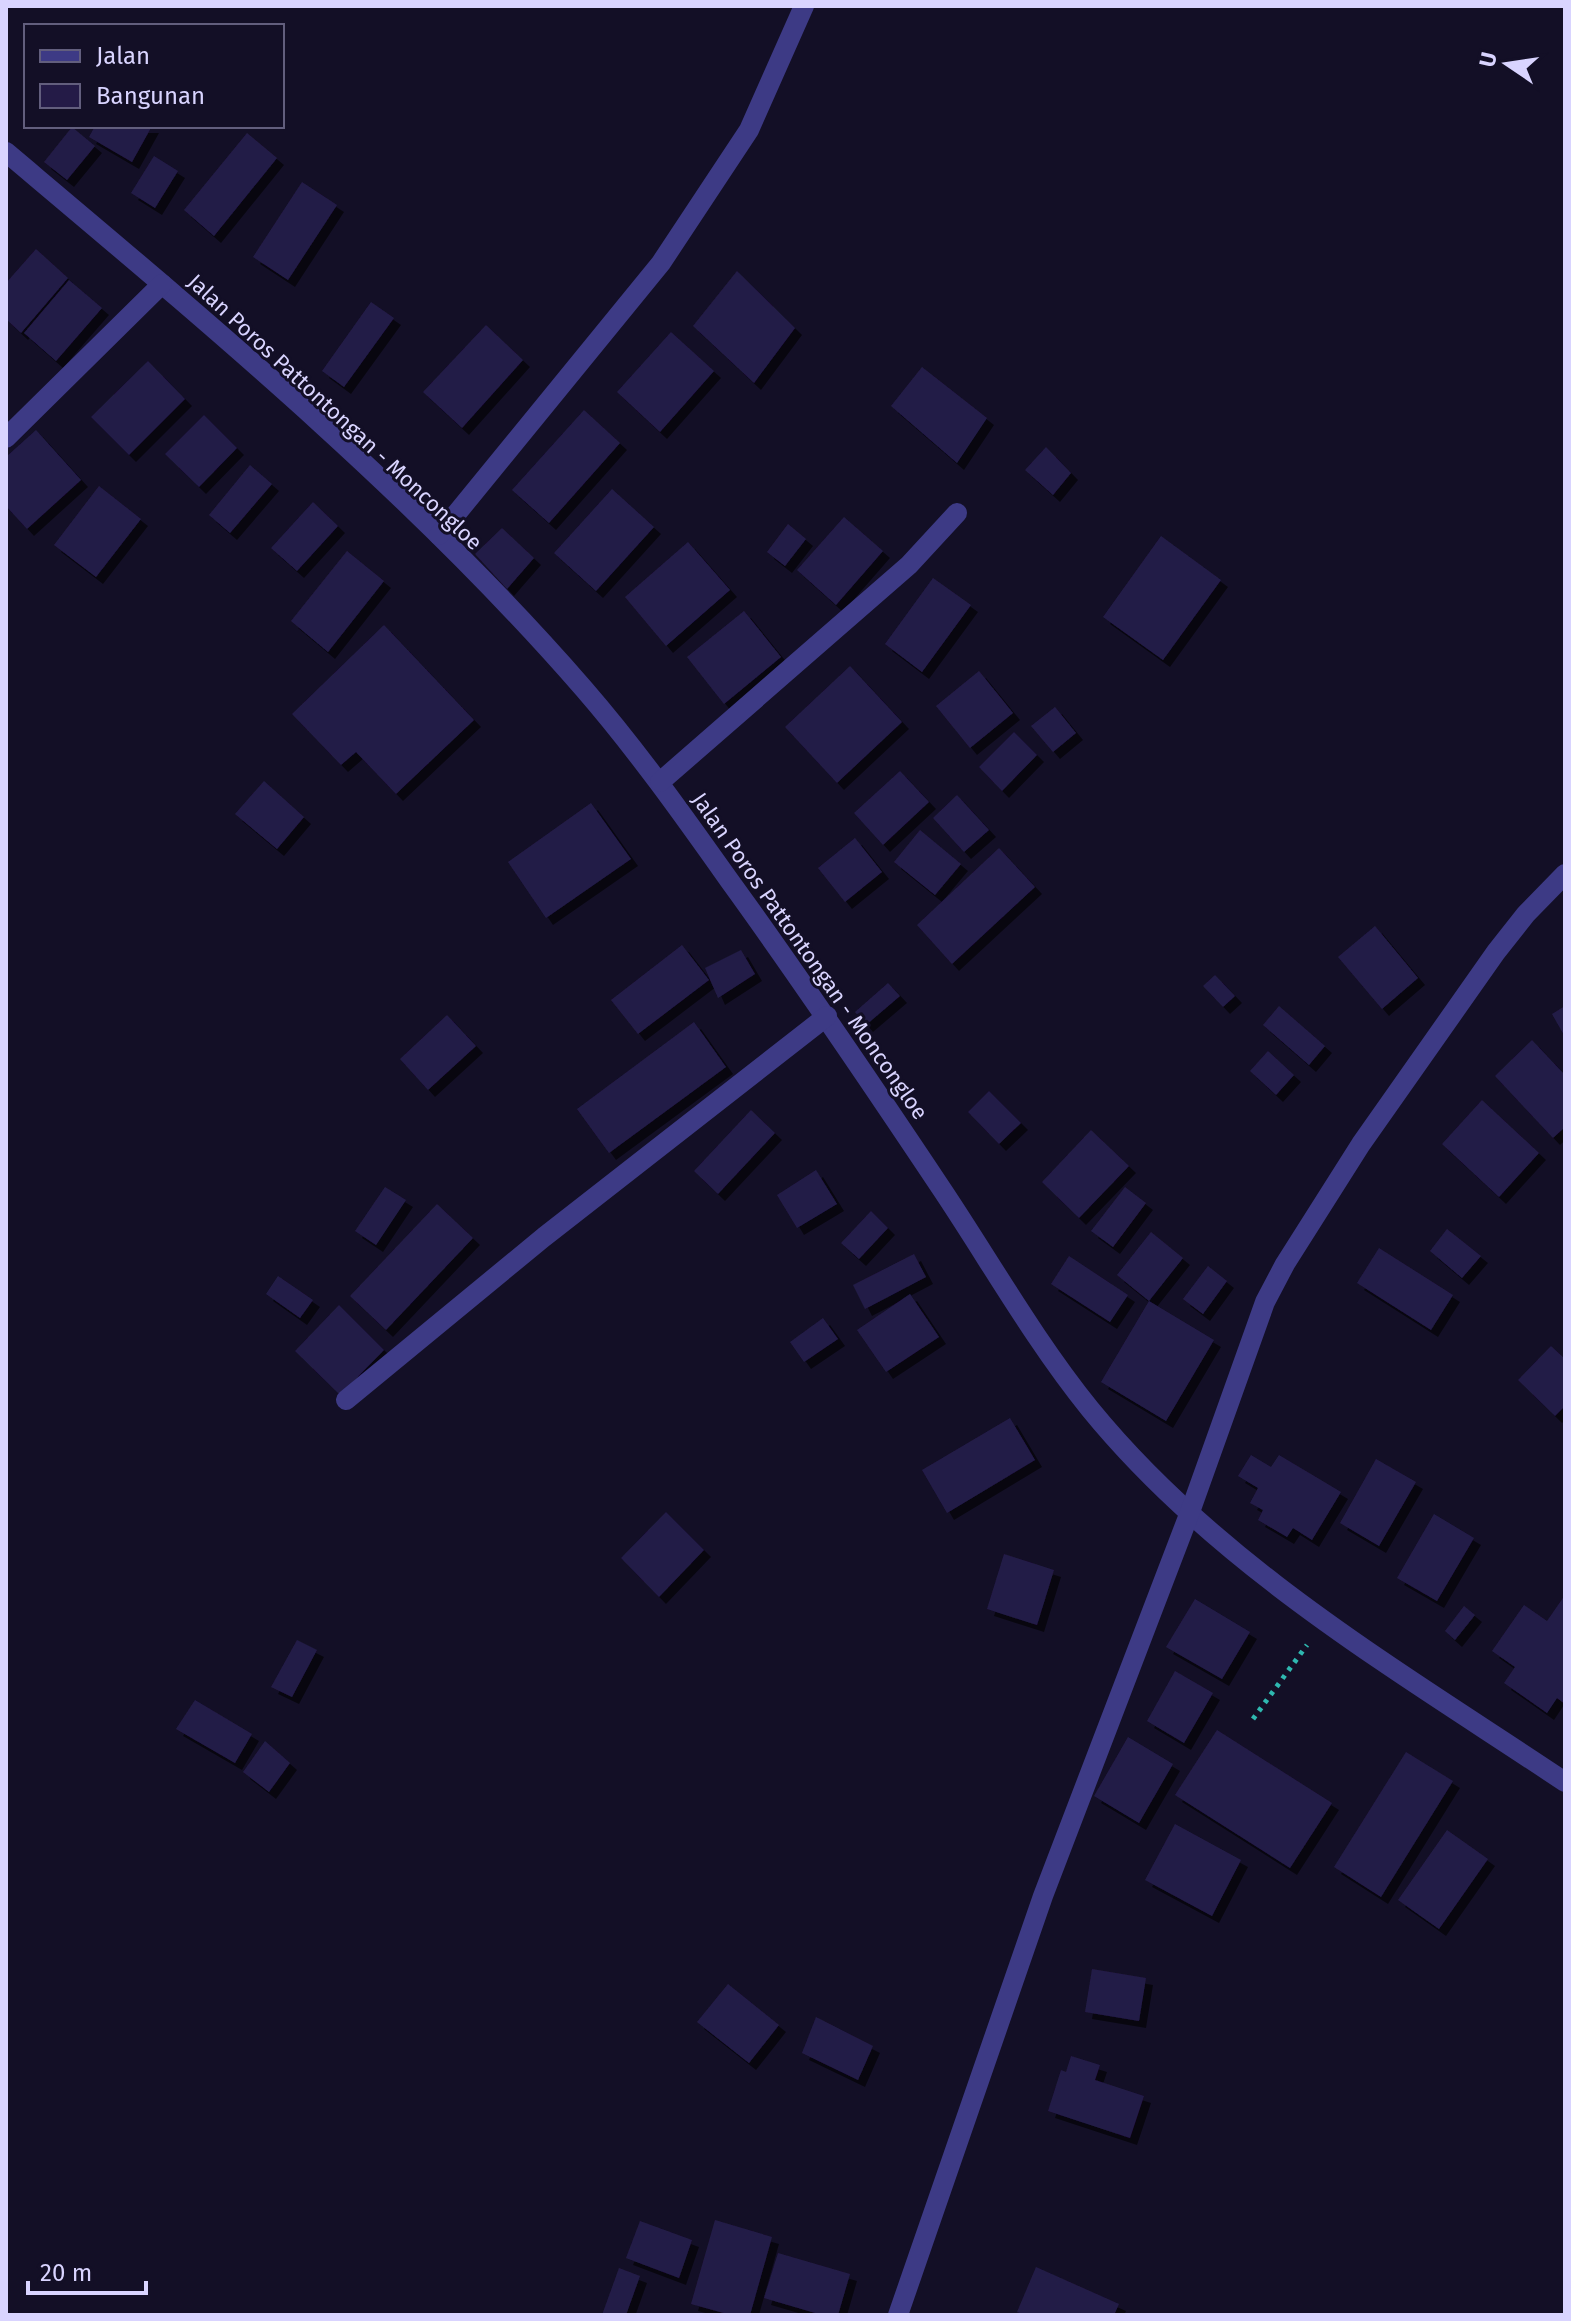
<svg xmlns="http://www.w3.org/2000/svg" width="1571" height="2321" viewBox="0 0 1571 2321" font-family="'Fira Sans',sans-serif">
	<defs>
		<filter id="shadow"><feDropShadow dx="7" dy="7" stdDeviation="0" flood-color="#0009"/></filter>
	</defs>
	<rect width="100%" height="100%" fill="#130f26"/>
	<g fill="#241b47" filter="url(#shadow)">
		<polygon points="95,126 152,126 132,162 89,137"/>
		<polygon points="72,127 95,146 67,180 44,162"/>
		<polygon points="247,133 277,158 214,236 184,210"/>
		<polygon points="154,156 178,171 155,208 131,193"/>
		<polygon points="302,182 337,205 288,280 253,257"/>
		<polygon points="36,249 68,278 21,333 6,319 6,283"/>
		<polygon points="737,271 795,328 754,383 693,326"/>
		<polygon points="69,280 102,308 56,361 24,333"/>
		<polygon points="371,302 394,318 344,387 322,371"/>
		<polygon points="486,325 523,360 462,428 423,392"/>
		<polygon points="671,332 714,371 660,432 617,392"/>
		<polygon points="148,361 185,399 129,455 91,417"/>
		<polygon points="922,367 987,418 957,463 891,406"/>
		<polygon points="584,410 620,443 549,523 512,490"/>
		<polygon points="204,415 237,448 199,487 165,454"/>
		<polygon points="36,430 81,480 27,529 6,506 6,457"/>
		<polygon points="1046,447 1071,473 1053,495 1025,470"/>
		<polygon points="250,465 272,484 230,533 209,515"/>
		<polygon points="99,486 141,519 96,577 54,545"/>
		<polygon points="612,489 654,527 596,591 554,553"/>
		<polygon points="313,502 338,526 297,571 271,548"/>
		<polygon points="844,517 883,551 836,605 797,570"/>
		<polygon points="788,524 806,539 785,566 767,552"/>
		<polygon points="502,528 534,558 507,589 475,554"/>
		<polygon points="1161,536 1221,580 1163,660 1103,617"/>
		<polygon points="688,542 730,590 666,646 625,597"/>
		<polygon points="347,551 384,581 328,652 291,621"/>
		<polygon points="933,578 971,605 922,672 885,644"/>
		<polygon points="744,611 781,657 724,704 687,657"/>
		<polygon points="384,625 474,720 396,794 356,752 341,765 292,714"/>
		<polygon points="850,666 902,722 837,783 785,727"/>
		<polygon points="979,671 1013,713 970,748 936,706"/>
		<polygon points="1055,707 1076,733 1053,752 1031,726"/>
		<polygon points="1014,732 1037,755 1002,791 979,767"/>
		<polygon points="900,771 929,802 883,845 854,813"/>
		<polygon points="264,781 304,817 277,849 235,814"/>
		<polygon points="957,795 989,830 964,852 933,818"/>
		<polygon points="591,803 631,859 546,918 508,862"/>
		<polygon points="920,830 961,864 935,895 894,862"/>
		<polygon points="855,838 882,872 845,902 818,868"/>
		<polygon points="999,848 1035,887 952,964 917,925"/>
		<polygon points="1375,926 1418,978 1382,1009 1338,957"/>
		<polygon points="682,945 709,980 638,1034 611,1000"/>
		<polygon points="741,950 755,974 718,998 705,968"/>
		<polygon points="1215,975 1235,996 1223,1007 1203,986"/>
		<polygon points="888,983 900,996 866,1025 855,1012"/>
		<polygon points="1279,1006 1325,1046 1309,1065 1263,1025"/>
		<polygon points="1565,1006 1565,1037 1552,1014"/>
		<polygon points="447,1015 476,1046 428,1090 400,1059"/>
		<polygon points="694,1022 726,1067 609,1153 577,1109"/>
		<polygon points="1532,1040 1565,1075 1565,1127 1553,1138 1495,1076"/>
		<polygon points="1268,1051 1294,1075 1276,1095 1250,1071"/>
		<polygon points="989,1091 1021,1123 999,1144 968,1112"/>
		<polygon points="1482,1100 1539,1153 1499,1197 1442,1144"/>
		<polygon points="751,1110 775,1133 718,1194 694,1171"/>
		<polygon points="1091,1130 1129,1166 1079,1218 1042,1182"/>
		<polygon points="816,1170 837,1204 797,1228 777,1195"/>
		<polygon points="385,1187 406,1200 376,1245 355,1231"/>
		<polygon points="1125,1187 1146,1203 1113,1247 1091,1231"/>
		<polygon points="437,1204 473,1238 386,1330 350,1296"/>
		<polygon points="871,1211 888,1228 859,1259 841,1243"/>
		<polygon points="1447,1229 1481,1256 1462,1278 1430,1251"/>
		<polygon points="1151,1232 1183,1258 1149,1301 1214,1340 1166,1421 1101,1382 1149,1301 1117,1275"/>
		<polygon points="1379,1248 1453,1295 1431,1330 1357,1283"/>
		<polygon points="914,1254 926,1277 865,1309 853,1285"/>
		<polygon points="1069,1256 1128,1295 1110,1322 1051,1284"/>
		<polygon points="1208,1266 1227,1281 1203,1314 1183,1299"/>
		<polygon points="278,1276 313,1300 300,1318 266,1294"/>
		<polygon points="910,1294 939,1337 886,1372 857,1330"/>
		<polygon points="339,1305 384,1350 340,1395 295,1351"/>
		<polygon points="823,1318 838,1339 804,1362 790,1342"/>
		<polygon points="1551,1346 1565,1359 1565,1406 1555,1416 1518,1380"/>
		<polygon points="1010,1418 1035,1460 947,1513 922,1470"/>
		<polygon points="1251,1455 1271,1467 1279,1455 1341,1492 1312,1540 1293,1528 1287,1537 1258,1520 1263,1510 1250,1503 1258,1488 1238,1476"/>
		<polygon points="1376,1459 1416,1482 1379,1546 1340,1523"/>
		<polygon points="666,1512 704,1550 659,1597 621,1558"/>
		<polygon points="1434,1514 1474,1538 1437,1601 1397,1578"/>
		<polygon points="1004,1554 1054,1570 1037,1625 987,1609"/>
		<polygon points="1565,1595 1565,1704 1557,1698 1547,1713 1504,1683 1515,1667 1492,1651 1524,1605 1547,1621"/>
		<polygon points="1195,1599 1250,1632 1222,1679 1166,1647"/>
		<polygon points="1464,1606 1475,1615 1455,1640 1445,1631"/>
		<polygon points="297,1640 317,1650 292,1697 271,1687"/>
		<polygon points="1175,1671 1213,1693 1184,1743 1147,1721"/>
		<polygon points="195,1700 252,1734 235,1763 176,1729"/>
		<polygon points="1217,1730 1332,1803 1290,1868 1175,1795"/>
		<polygon points="1128,1737 1173,1764 1139,1823 1094,1796"/>
		<polygon points="265,1741 290,1763 269,1792 243,1772"/>
		<polygon points="1406,1752 1453,1781 1381,1897 1334,1867"/>
		<polygon points="1175,1824 1241,1860 1212,1916 1145,1880"/>
		<polygon points="1447,1830 1488,1859 1439,1929 1398,1900"/>
		<polygon points="1092,1969 1146,1978 1139,2021 1085,2012"/>
		<polygon points="728,1984 779,2025 749,2063 697,2022"/>
		<polygon points="816,2017 873,2046 858,2080 802,2053"/>
		<polygon points="1071,2056 1100,2065 1095,2080 1144,2096 1130,2138 1048,2111 1061,2070 1066,2072"/>
		<polygon points="715,2220 772,2237 750,2315 731,2315 691,2304"/>
		<polygon points="640,2221 692,2240 679,2278 626,2258"/>
		<polygon points="778,2253 850,2274 838,2315 822,2315 764,2298"/>
		<polygon points="1036,2267 1119,2304 1114,2315 1025,2315 1017,2312"/>
		<polygon points="619,2268 640,2276 626,2315 602,2315"/>
	</g>
	<g fill="none" stroke-linecap="round" stroke-linejoin="round">
		<polyline stroke="#2fb8b0" stroke-width="5" stroke-dasharray="4 6" stroke-linecap="butt" points="1253,1719 1307,1645"/>
		<g stroke="#3d3a85" stroke-width="20">
			<path d="M6,152c198,167 408,341 578,537 52,60 99,126 145,191 74,102 144,206 214,311 48,72 92,150 147,218 128,157 309,262 475,373"/>
			<polyline points="6,438 162,284"/>
			<polyline points="439,535 661,263 749,130 804,6"/>
			<polyline points="660,782 909,565 957,513"/>
			<polyline points="346,1400 544,1237 827,1016"/>
			<polyline points="898,2315 1043,1896 1190,1512 1265,1302 1285,1264 1361,1144 1496,952 1526,914 1565,874"/>
		</g>
	</g>
	<g text-anchor="middle" dominant-baseline="central" stroke-width="6" stroke-linejoin="round" paint-order="stroke">
		<g font-size="22" fill="#d9d4ff" stroke="#130f26">
			<text transform="translate(335 412) rotate(43)">Jalan Poros Pattontongan - Moncongloe</text>
			<text transform="translate(810 956) rotate(55)">Jalan Poros Pattontongan - Moncongloe</text>
		</g>
	</g>
	<rect width="1571" height="2321" fill="none" stroke="#d9d4ff" stroke-width="16"/>
	<rect x="24" y="24" width="260" height="104" fill="#130f26" stroke="#625e7d" stroke-width="2"/>
	<rect x="40" y="50" width="40" height="12" fill="#3d3a85" stroke="#625e7d" stroke-width="2"/>
	<text x="96" y="64" font-size="24" fill="#d9d4ff">Jalan</text>
	<rect x="40" y="84" width="40" height="24" fill="#241b47" stroke="#625e7d" stroke-width="2"/>
	<text x="96" y="104" font-size="24" fill="#d9d4ff">Bangunan</text>
	<g transform="translate(1507 64) rotate(283)" stroke="#130f26" stroke-width="6" paint-order="stroke">
	<path d="M0-6L14 30L0 20L-14 30Z" fill="#d9d4ff"/>
	<text y="-12" font-size="22" font-weight="bold" text-anchor="middle" fill="#d9d4ff">U</text>
	</g>
	<path d="M28 2281v12h118v-12" fill="none" stroke="#d9d4ff" stroke-width="4"/>
	<text x="40" y="2281" font-size="24" fill="#d9d4ff" stroke="#130f26" stroke-width="6" paint-order="stroke">20 m</text>
</svg>
